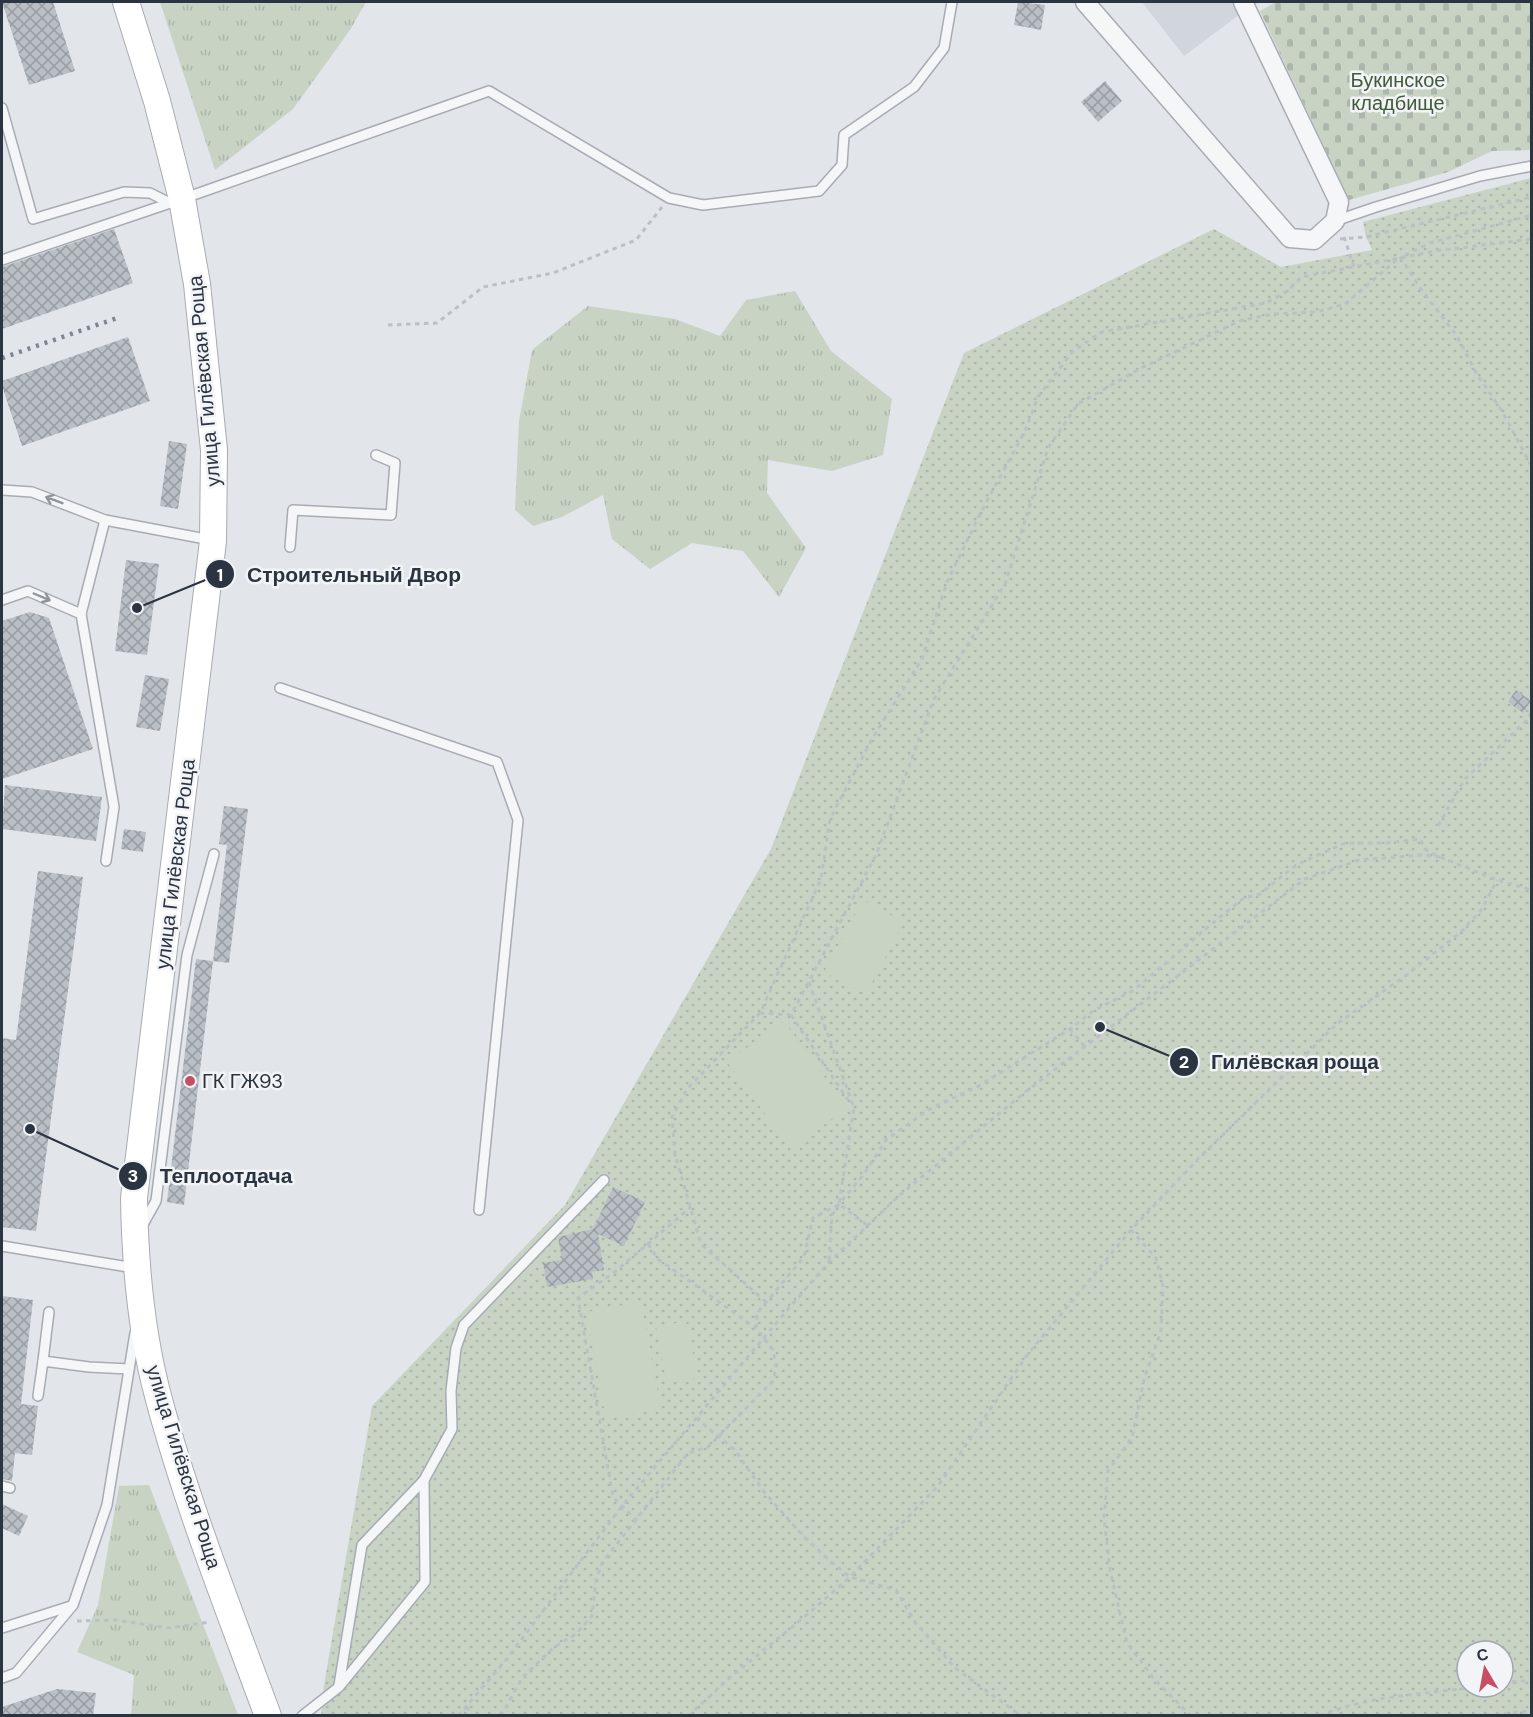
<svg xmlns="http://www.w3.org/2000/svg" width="1533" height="1717" viewBox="0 0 1533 1717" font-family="'DM Sans',sans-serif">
	<defs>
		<pattern id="grass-tufts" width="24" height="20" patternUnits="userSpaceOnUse" patternTransform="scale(1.5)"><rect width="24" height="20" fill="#c8d3c4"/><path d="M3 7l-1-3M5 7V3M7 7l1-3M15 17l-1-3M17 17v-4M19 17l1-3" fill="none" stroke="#acb6aa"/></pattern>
		<pattern id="cemetery-stones" width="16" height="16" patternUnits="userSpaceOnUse" patternTransform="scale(1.5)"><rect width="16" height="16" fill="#c8d3c4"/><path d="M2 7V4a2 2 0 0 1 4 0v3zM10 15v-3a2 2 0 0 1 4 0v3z" fill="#acb6aa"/></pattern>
		<pattern id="park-dots" width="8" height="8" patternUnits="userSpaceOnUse" patternTransform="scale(1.5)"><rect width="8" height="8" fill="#c8d3c4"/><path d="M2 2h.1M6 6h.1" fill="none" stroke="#acb6aa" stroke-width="1.8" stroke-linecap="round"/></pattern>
		<pattern id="building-cross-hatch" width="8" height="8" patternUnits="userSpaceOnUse" patternTransform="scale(1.5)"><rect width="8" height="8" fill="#babfc6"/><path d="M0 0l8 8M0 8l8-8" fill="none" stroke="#979ca2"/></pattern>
	</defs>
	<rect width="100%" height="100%" fill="#e2e5ea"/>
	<polygon fill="#d1d5dc" points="1142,2 1260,2 1247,9 1184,56"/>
	<g fill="url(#grass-tufts)">
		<polygon points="160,2 366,2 350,30 293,109 215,170"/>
		<polygon points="795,291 831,351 892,399 883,455 832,471 768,460 767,493 806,548 779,597 743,551 692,543 650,569 612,539 603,495 562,517 533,526 515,510 519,421 532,350 588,306 675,319 720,336 746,300"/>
		<polygon points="149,1485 238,1715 131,1715 134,1675 77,1652 98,1605 119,1486"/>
	</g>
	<polygon fill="url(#cemetery-stones)" points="1276,2 1531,2 1531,150 1492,151 1448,172 1349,200 1260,11"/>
	<path fill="url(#park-dots)" fill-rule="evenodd" d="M1531,178v1537l-1210,1 3,-31 48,-279 193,-201 206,-356 193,-496 250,-124 67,38 91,-17 -6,-13 -3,-15zM1467,1651h36v36h-36z"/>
	<g fill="#c8d3c4">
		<polygon points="863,900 904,922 866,994 824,972"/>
		<polygon points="784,1021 847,1108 791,1149 727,1062"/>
		<polygon points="641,1302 661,1409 606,1419 586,1312"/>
		<polygon points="686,1321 698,1377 667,1383 656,1327"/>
	</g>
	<g fill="url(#building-cross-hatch)">
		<polygon points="2,2 53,2 75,71 29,85"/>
		<polygon points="1018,2 1045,5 1041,30 1014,25"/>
		<polygon points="1105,81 1122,101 1098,122 1081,102"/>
		<polygon points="114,229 133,283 2,329 2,267"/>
		<polygon points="128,337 150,401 22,446 2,386 2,381"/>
		<polygon points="169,441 187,444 178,509 160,506"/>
		<polygon points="126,560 159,564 147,655 115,651"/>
		<polygon points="30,612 49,618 93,749 2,779 2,621"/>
		<polygon points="145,675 169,679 160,731 136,727"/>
		<polygon points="1516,690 1531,701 1523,713 1508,702"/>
		<polygon points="5,785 102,797 96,841 2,829"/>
		<polygon points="224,806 248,809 229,963 213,961 227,845 219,844"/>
		<polygon points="124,829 146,832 143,852 121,849"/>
		<polygon points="38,871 83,877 36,1231 2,1227 2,1038 16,1040"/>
		<polygon points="196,959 213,961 184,1205 167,1202"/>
		<polygon points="613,1187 645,1202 624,1246 598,1234 604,1270 592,1272 593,1279 547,1287 543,1263 562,1260 558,1237 593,1229"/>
		<polygon points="2,1296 33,1300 21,1404 38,1406 32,1455 15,1453 12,1481 2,1479"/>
		<polygon points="2,1504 28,1516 19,1536 2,1528"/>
		<polygon points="57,1689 96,1693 93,1716 2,1716 2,1707"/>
	</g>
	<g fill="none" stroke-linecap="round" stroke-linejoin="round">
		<g stroke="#a7acb4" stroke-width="12">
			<g id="lane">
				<polyline points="2,108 33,219 124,192 150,193 170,203"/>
				<polyline points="1335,221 1376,207 1480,176 1532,166"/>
				<polyline points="2,260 182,199 489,91 669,198 703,205 819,191 842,165 844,135 914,87 944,48 952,2"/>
				<polyline points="2,490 32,492 105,520 211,540"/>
				<polyline points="105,520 81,614 114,807 106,861"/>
				<polyline points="290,547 293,510 391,515 395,463 376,455"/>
				<polyline points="2,600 28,591 81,614"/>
				<polyline points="280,688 497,762 518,820 479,1210"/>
				<polyline points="141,1228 156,1201 187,955 214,854"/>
				<polyline points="2,1246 134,1268"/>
				<polyline points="43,1361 49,1312"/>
				<polyline points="38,1396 43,1361 89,1367 129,1369"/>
				<polyline points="2,1486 10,1488"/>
				<polyline points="2,1628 71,1606"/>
				<polyline points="2,1678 16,1673 73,1605 107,1505 135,1333"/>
				<polyline points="339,1685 362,1545 424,1480"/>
				<polyline points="302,1716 339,1687 425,1582 424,1480 452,1429 451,1391 456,1348 464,1325 604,1180"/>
			</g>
		</g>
		<g stroke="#a7acb4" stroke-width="21">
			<polyline id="street" points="1085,2 1290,238 1314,240 1335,221 1339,202 1243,2"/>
		</g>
		<g stroke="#a7acb4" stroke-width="28">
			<path id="secondary" d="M126,2l31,99 25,98 15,85 17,166 -1,91 -79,657c1,66 7,134 24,198 29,109 71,214 110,320"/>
		</g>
		<g stroke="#bcc0c5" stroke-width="3" stroke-dasharray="4.5 4.5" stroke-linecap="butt">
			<polyline points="1344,237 1354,267"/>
			<polyline points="1340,239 1366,237 1532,197"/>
			<polyline points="1405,255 1430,243 1532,215"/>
			<polyline points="1400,257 1421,289 1457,336 1478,376 1502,411 1532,467"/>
			<polyline points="388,325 437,323 483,287 553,273 636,240 662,207"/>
			<polyline points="1438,826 1464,780 1526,721 1532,712"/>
			<polyline points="809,982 854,1108 839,1204 868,1226"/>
			<polyline points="760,1013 791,1015 876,855 934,699 1005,584 1048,448 1078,404 1143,367 1242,320 1274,314 1317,312 1345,304 1399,258"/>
			<polyline points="791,1015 850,1103"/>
			<polyline points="1070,1029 1085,1047"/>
			<polyline points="1131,1230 1156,1258 1163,1286 1161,1331 1144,1379 1132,1438 1108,1471 1104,1517 1110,1570 1127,1643 1155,1680 1191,1716"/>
			<polyline points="648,1244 658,1259 756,1328"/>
			<polyline points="829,1260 832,1215 839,1204 864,1174 886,1140 928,1110 979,1086 1070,1029 1093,1011 1134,990 1221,916 1244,898 1260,894 1296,865 1345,843 1387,843 1420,839 1426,850 1440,857 1497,880 1532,890"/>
			<polyline points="766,1302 701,1244 675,1154 672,1117 687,1089 760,1013 821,879 830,819 872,739 922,659 947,582 980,514 1025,431 1038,397 1073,351 1102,332 1266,303 1286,292 1302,277 1435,251 1532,239"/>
			<polyline points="696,1418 735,1450 765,1493 805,1538 828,1559 850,1577 896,1590 915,1622 954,1667 1021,1716"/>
			<polyline points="637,1521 613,1497 578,1298 616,1271 691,1207"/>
			<polyline points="77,1621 115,1620 169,1628 210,1622"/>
			<polyline points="1503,1683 1532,1680"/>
			<polyline points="467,1706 470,1716"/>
			<polyline points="458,1716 506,1660 622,1506 783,1315 829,1262 901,1194 1024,1093 1305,879 1359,860 1421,855 1440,857"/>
			<polyline points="501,1716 522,1678 553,1648 576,1634 592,1616 596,1580 602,1563 688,1453 708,1447 774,1380 776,1364 773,1350 756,1328 757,1313 804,1257 813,1218 838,1205"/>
			<polyline points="688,1716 733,1675 808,1614 850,1577 937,1487 1028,1354 1131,1230 1199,1158 1338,1023 1404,977 1462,931 1482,909 1497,880"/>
			<path d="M1320,1716c48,-21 106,-22 158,-29"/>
			<polyline points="1477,1716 1532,1711"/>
		</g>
		<use href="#lane" stroke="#f5f6f8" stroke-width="9"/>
		<use href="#street" stroke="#f5f6f8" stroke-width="18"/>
		<use href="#secondary" stroke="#fff" stroke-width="26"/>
		<polyline stroke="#7d8593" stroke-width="4.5" stroke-dasharray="3 6" stroke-linecap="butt" points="2,358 117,318"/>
	</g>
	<defs><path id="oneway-shaft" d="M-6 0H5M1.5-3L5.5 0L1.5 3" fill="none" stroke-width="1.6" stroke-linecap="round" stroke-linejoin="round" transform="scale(1.5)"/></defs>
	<g stroke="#90959c">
		<use href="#oneway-shaft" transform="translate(54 500) rotate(-159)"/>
		<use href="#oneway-shaft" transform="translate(42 597) rotate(23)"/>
	</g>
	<circle fill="#c74f64" stroke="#f2f4f7" stroke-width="2" cx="190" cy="1081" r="6"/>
	<g text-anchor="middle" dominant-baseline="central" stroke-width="5" stroke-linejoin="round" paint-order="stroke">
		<g font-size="20" fill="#415c39" stroke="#f2f4f7">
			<text x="1398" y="80">Букинское<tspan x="1398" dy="23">кладбище</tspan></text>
		</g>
		<g font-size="20" fill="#2b3441" stroke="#f2f4f7">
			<text transform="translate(204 381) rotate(-95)">улица Гилёвская Роща</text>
			<text transform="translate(175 864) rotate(-83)">улица Гилёвская Роща</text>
			<text transform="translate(184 1467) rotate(73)">улица Гилёвская Роща</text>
		</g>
		<g font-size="20" fill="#2b3441" stroke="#f2f4f7" text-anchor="start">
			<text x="202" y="1081">ГК ГЖ93</text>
		</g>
	</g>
	<path fill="none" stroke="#2b3441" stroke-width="2" d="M137 608L220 574M1100 1027L1184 1062M30 1129L133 1176"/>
	<g fill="#2b3441" stroke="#f2f4f7" stroke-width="2">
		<circle cx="137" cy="608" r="6"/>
		<circle cx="1100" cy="1027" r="6"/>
		<circle cx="30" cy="1129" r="6"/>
		<circle cx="220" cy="574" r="15"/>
		<circle cx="1184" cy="1062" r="15"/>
		<circle cx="133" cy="1176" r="15"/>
	</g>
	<g font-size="18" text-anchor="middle" font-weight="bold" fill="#fff">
		<text x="220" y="581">1</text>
		<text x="1184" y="1068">2</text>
		<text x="133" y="1182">3</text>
	</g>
	<g font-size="21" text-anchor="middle" font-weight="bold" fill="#2b3441" stroke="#f2f4f7" stroke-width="5" stroke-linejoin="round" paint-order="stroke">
		<text x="354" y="582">Строительный Двор</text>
		<text x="1295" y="1069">Гилёвская роща</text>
		<text x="226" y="1183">Теплоотдача</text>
	</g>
	<rect width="1533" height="1717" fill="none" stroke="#2b3441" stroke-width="6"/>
	<g transform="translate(1485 1669) rotate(350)"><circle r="28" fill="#f2f4f7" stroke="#a2a7ae" stroke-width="1.5"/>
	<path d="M0-4.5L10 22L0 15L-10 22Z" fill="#c74f64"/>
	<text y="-9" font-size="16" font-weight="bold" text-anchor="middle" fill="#2b3441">С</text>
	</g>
</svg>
